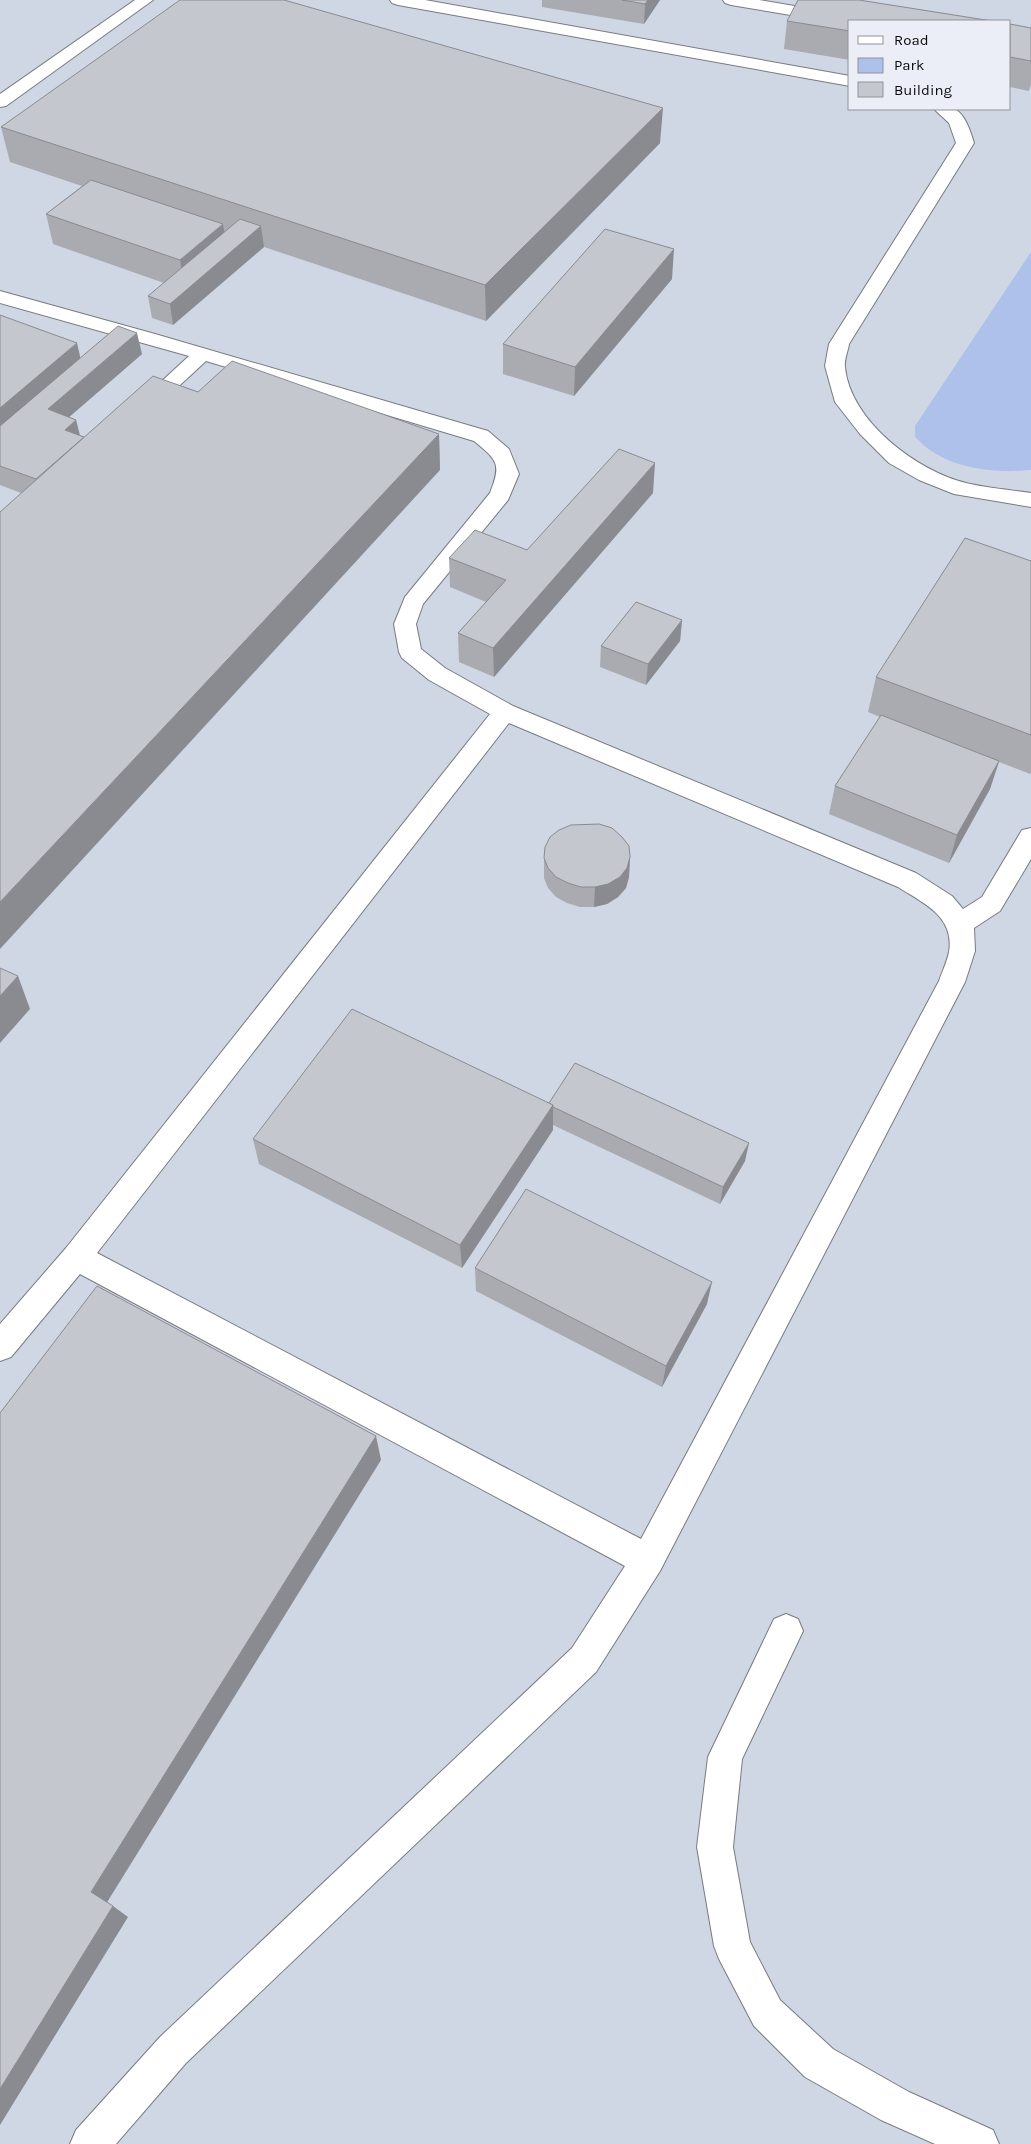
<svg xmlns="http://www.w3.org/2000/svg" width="1031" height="2144" viewBox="0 0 1031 2144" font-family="Karla,sans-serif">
	<rect width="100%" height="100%" fill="#dde1e8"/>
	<path fill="#cfd6e4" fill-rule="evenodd" d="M0,0h1031v2144h-1031zM850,21h160v88h-160z"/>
	<path fill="#adc1ea" d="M1031,252v218c-31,3 -71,0 -98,-18 -7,-4 -12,-10 -18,-15v-11z"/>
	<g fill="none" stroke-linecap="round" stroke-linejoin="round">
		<g stroke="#787b81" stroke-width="2">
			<g id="minor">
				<polygon points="135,0 153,0 6,106 0,107 0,94"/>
				<polygon points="390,0 425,0 850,76 850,86 398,5 392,3"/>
				<polygon points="723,0 759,0 854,16 860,18 862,21 850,21 850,25 731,5 725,3"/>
				<path d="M934,109c5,0 15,-2 20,0 11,4 17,24 20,34l-125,201c-1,7 -5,16 -4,23 5,54 72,104 121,116 21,5 44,7 65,10v14l-77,-13 -35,-14 -30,-17 -29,-29 -25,-32 -10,-36 4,-22 127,-201 -7,-20z"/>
				<path d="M0,291l155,43 333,97 21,18 10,25 -11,26 -85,104 -7,20 5,25 24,19 68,38 403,167 36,23 11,13 19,-12 40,-67 9,-2v31l-31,52 -26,17 1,23 -10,31 -305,589 -64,101 -410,391 -70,81h-46l6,-14 84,-93 412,-389 53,-82 -545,-292 -69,83 -11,4v-37l66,-76 424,-534 -61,-34 -27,-22 -3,-6 -5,-28 11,-27 85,-104c12,-30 7,-33 -16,-52l-268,-80 -54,50 -7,2 -7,-2 -3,-4 3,-4 51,-47 -189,-53zM509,723l389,164c25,16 57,29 51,65 -2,10 -7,20 -10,29l-298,558 -544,-286z"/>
				<polygon points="786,1614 798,1619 803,1631 742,1759 733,1847 750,1942 780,2000 833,2049 909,2092 993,2130 999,2144 935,2144 881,2120 805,2077 754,2026 719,1959 714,1946 697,1847 708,1757 774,1619"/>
			</g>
		</g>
		<use href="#minor" fill="#fff" fill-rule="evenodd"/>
	</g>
	<g fill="#a9abb1">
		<polygon points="542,0 660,0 644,24 542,7"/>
		<polygon points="787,21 850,21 850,60 784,49"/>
		<polygon points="1010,24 1031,28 1031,84 1029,91 1010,87"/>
		<polygon points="1,127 660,143 486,321 264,247 173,325 152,318 148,296 164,283 53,244 46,214 82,186 10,162"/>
		<polygon points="672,279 574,396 503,374 503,344"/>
		<polygon points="0,315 80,358 142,354 69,417 76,420 80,435 84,437 198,392 439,434 440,470 21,493 0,485"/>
		<polygon points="653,493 494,677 459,662 458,633 486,602 450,587 449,558 527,550"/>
		<polygon points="1031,561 1031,772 1030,774 999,762 990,789 949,863 829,814 835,786 880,717 868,712 876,677"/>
		<polygon points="682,620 680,641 646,685 600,667 601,646"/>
		<polygon points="630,857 629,877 626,888 618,897 607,904 594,907 580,907 567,903 556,897 548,888 544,878 544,858"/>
		<polygon points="549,1103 745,1161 720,1204 553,1125 553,1130 462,1268 259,1164 253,1139"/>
		<polygon points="475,1268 707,1304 662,1387 476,1291"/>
	</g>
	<g fill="#898b90">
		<polygon points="648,0 660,0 644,24 645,4"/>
		<polygon points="663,108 660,143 486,321 485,285"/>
		<polygon points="223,224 228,253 185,290 180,260"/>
		<polygon points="261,226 264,247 173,325 170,304"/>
		<polygon points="674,249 672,279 574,396 575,367"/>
		<polygon points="137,333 142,354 53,431 0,453 0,408 77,343 85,378"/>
		<polygon points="76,420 81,441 65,430"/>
		<polygon points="439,434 440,470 0,949 0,902"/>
		<polygon points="655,463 653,493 494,677 493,648"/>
		<polygon points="682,620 680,641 646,685 648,664"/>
		<polygon points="999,761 990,789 949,863 957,835"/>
		<polygon points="630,857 629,877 626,888 618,897 607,904 594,907 595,887"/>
		<polygon points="18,976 30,1009 0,1043 0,996"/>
		<polygon points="553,1105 553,1130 462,1268 460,1245"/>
		<polygon points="749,1143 745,1161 720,1204 723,1187"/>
		<polygon points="712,1282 707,1304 662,1387 666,1366"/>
		<polygon points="376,1436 381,1460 106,1904 91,1892"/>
		<polygon points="113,1906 128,1917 0,2125 0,2089"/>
	</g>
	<g fill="#c4c7ce" stroke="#898b90">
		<polygon points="180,0 284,0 663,108 485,285 1,127"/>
		<polygon points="622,0 648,0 645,4"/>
		<polygon points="798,0 859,0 992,21 850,21 850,31 787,21"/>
		<polygon points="1010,24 1031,28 1031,61 1010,57"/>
		<polygon points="91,180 223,224 180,260 46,214"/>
		<polygon points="240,219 261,226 170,304 148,296"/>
		<polygon points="605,229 674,249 575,367 503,344"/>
		<polygon points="0,315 77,343 0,408"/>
		<polygon points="118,326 137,333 48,409 76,420 65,430 84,437 36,479 0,466 0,426"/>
		<polygon points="232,361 439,434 0,902 0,512 153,376 198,392"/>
		<polygon points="619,449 655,463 493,648 458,633 506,580 449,558 475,530 527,550"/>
		<polygon points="965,538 1031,561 1031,735 876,677"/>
		<polygon points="636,602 682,620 648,664 601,646"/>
		<polygon points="881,715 999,761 957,835 835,786"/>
		<polygon points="599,824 612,828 622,837 629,846 630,857 627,868 620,877 608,884 595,887 581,887 568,883 556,877 548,868 544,858 545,847 550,837 559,830 571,825"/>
		<polygon points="0,968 18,976 0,996"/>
		<polygon points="352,1009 553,1105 460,1245 253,1139"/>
		<polygon points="575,1063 749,1143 723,1187 553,1107 553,1105 549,1103"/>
		<polygon points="526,1189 712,1282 666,1366 475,1268"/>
		<polygon points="97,1286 376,1436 91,1892 113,1906 0,2089 0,1413"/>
	</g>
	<rect x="848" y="20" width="162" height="90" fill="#ebeef6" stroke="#919399"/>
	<rect x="858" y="36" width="25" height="8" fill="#ffffff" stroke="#919399"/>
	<text x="894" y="45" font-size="15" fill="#0a0b0d">Road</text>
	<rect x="858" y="58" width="25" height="15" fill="#adc1ea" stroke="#919399"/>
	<text x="894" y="70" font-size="15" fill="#0a0b0d">Park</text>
	<rect x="858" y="82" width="25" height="15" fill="#c4c7ce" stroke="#919399"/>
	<text x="894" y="95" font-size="15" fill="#0a0b0d">Building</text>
</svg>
